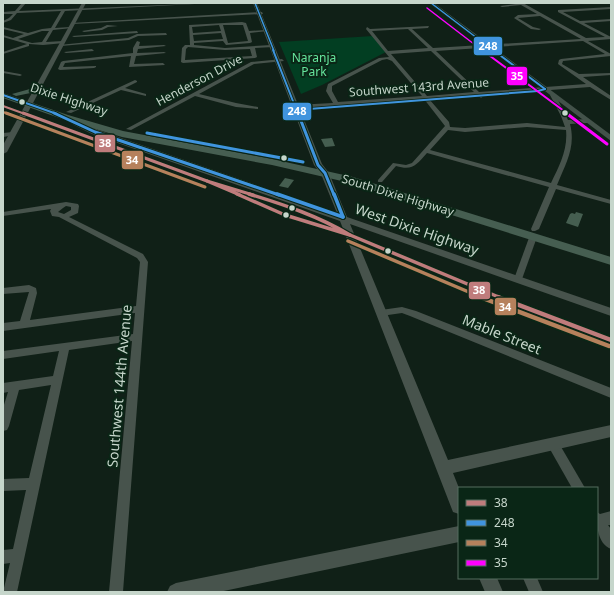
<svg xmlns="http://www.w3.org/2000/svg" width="614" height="595" viewBox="0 0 614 595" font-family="'Noto Sans',sans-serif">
	<rect width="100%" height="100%" fill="#102017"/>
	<polygon fill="#023e22" points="373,36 386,52 322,85 301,94 279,42"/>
	<g fill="#455e50">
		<polygon points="332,138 335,146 325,147 321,139"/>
		<polygon points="285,178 294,180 288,188 279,186"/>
		<polygon points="576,212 583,214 578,227 566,223 570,214 572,213 575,214"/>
	</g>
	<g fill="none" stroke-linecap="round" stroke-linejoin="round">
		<g fill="#47534c" fill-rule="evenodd">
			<path d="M22,3h4l-7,8 194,-8 -148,8 -10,17 15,-1 2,1 -19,2 -7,12 17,-1 1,2 -21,2 -14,-1v2l-26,8v-2l24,-8 -24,-7v-2l10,3 11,-4 -21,-5v-2l25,6 14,-4 9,-1 10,-17 -44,2 -6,7 -8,3v-2l6,-3 4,-4h-10v-2l12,-1zM42,31h7l-7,11 -10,1 -14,-4z"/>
			<path d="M523,3l63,35 19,-1 -47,-25v-2l53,-3v2l-48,3 17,9 31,-2v2l-27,2 27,14v2l-23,2 23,13v2l-48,5 -1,3 17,10 32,-1v2l-28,2 28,19v4l-21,-13 -107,8 1,1 -3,2 -4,-3 -48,4 20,23 1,5 15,1 62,-5 38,4 -4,-11 -11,-21 5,-1 13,26 19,-1 3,2 -3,2 -17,1c6,23 -4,39 -13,61l54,15v4l-55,-15 -17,40 -4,2h-3l-1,-2 18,-42 -122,-34c-11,12 -14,18 -31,13l-14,16h-4v-2l15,-17 13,2 6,-2 33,-37 -21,-27 -129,10 -3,-2 3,-2 38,-2 -7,-12 2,-7 51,-26 10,-1 -23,-28 1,-2 3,2 59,-3 -1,2 -16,1 21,19 148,-9 -41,-23 -22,2 15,9 8,2 -2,1 -8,-1 -17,-11 4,-3 19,-1 -16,-9 -19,2 -2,-1zM408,29l20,19 -40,3 -16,-20zM583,41l22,13 -44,5 -2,1 -1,4 28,20 -107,8 -43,-41zM431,51l43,41 -47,4 -36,-42zM387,59l5,2 30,35 -84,6 -6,-11v-5l50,-26zM527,127l39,3c2,20 -7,36 -15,53l-121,-33 18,-20 17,2z"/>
			<polygon points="262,12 263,14 73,24 71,23"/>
			<path d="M242,22l4,1 3,8 17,-1 2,1 -18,2 2,9 -2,1 -24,2 -3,-4 -29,2v2l31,3 46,-3 2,2 -18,1 2,9 -2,1 -72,5 -2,-1 1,-14 3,-3h5l-1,-20zM219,25l2,6 -28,2 -1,-6zM223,25h20l5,16 -20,2zM221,33l2,6 -29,2 -1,-6zM188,47l37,3 25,-1 2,7 -67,4 1,-11z"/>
			<polygon points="107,25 118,26 108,27 102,30 84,32 82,31 101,28"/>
			<polygon points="137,31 138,33 74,37 72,36"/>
			<polygon points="166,33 167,35 138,36 129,40 61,46 59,45 128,38 137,34"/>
			<polygon points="137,41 140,42 139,46 164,45 166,46 138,49 137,53 164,52 166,53 136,56 134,64 163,63 165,65 129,67 131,56 65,63 63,67 96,66 96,67 94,68 60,70 58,69 61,62 63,61 133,53 133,48"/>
			<polygon points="92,49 94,51 66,53 64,52"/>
			<polygon points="282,59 284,61 254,64 199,94 236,103 258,107 258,109 236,107 195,96 131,130 126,129 251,62"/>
			<polygon points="3,71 20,74 22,75 20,76 3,73"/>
			<polygon points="135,80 137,81 137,82 125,88 146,94 146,96 121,90 71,113 66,112"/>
			<polygon points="13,132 16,134 15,135 3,137 3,133"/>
			<path d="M66,202l12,2 1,2 -1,7 -9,4 74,37 5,8 -25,330h-14l23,-251 -63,9 -52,242h-14l7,-29 -7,1v-14l10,-1 13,-59 -23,1v-12l26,-1 22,-93 -32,5 -10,36 -2,4 -4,1v-23l5,-16 -5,1v-10l50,-7 6,-25 -56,8v-8l130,-17 2,-21 -132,18v-8l17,-2 9,-29 -26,2v-6l26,-3 7,3 1,5 -7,27 106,-14 4,-44 -3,-4 -78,-41 -7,-1 -2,-5 1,-2 -48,7v-4zM66,206l5,1v3l-7,4 -6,-2 5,-4z"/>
			<polygon points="530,235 533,235 537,237 522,279 521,281 515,281 514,279"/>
			<polygon points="402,307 416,311 611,388 611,398 410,316 402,313 381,316 378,315 376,313 378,311 381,310"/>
			<polygon points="553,438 557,440 585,488 572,488 547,444 549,440"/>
			<path d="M611,511v14h-3l3,4v20c-14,-6 -14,-23 -14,-37l3,2z"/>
			<polygon points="523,578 537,578 543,592 529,592"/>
		</g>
		<g fill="#47534c" fill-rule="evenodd">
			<polygon points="82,3 86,3 7,152 3,154 3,145"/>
			<polygon points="253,3 257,3 322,164 329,173 347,217 611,308 611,316 350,224 448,460 611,425 611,437 453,473 459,488 459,514 453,512 340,221 92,134 74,125 62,117 67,116 98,130 337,213 321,174 314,165"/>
			<polygon points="459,526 459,542 219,592 167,592 170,586 176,583"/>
			<polygon points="479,578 497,578 503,592 485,592"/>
		</g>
		<polygon fill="#43524a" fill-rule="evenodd" points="429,3 434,3 611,135 611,141"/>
		<g fill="#465e51" fill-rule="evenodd">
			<polygon points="37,87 40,87 40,91 16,96 12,94"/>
			<polygon points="3,93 68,115 123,131 272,159 353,177 611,257 611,265 346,182 272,165 122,137 62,119 3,98"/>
		</g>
		<g stroke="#0a2616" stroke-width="3.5">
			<polyline id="bus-1-far3" points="3,106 25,114"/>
		</g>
		<g stroke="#0a2616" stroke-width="5">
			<g id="bus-1-far2">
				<polyline points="23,113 207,181"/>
				<polyline points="240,195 207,181 253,195"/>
			</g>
		</g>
		<g stroke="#0a2616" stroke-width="6">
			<g id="bus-1-far1">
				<path d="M237,194l48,21 65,20c-32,-19 -65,-30 -101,-41"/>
				<polyline points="350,235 501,298"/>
			</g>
		</g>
		<g stroke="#0a2616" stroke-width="8">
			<polyline id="bus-1" points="498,297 611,340"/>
		</g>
		<g stroke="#0a2616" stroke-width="3">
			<g id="bus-2-far3">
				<polyline points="255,3 274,51"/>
				<polyline points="431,3 494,51"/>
			</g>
		</g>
		<g stroke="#0a2616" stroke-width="3.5">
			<g id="bus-2-far2">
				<polyline points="273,50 298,114"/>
				<polyline points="493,50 545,89"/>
				<polyline points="3,95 57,114"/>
				<polyline points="296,110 538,91 545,89"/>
			</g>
		</g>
		<g stroke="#0a2616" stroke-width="5">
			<g id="bus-2-far1">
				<polyline points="54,113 95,132 279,195"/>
				<polyline points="298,113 318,165 325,173 334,195"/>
				<polyline points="147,133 303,162"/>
			</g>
		</g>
		<g stroke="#0a2616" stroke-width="6">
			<g id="bus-2">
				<polyline points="277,194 343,217"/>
				<polyline points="334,194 343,217"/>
			</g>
		</g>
		<g stroke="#0a2616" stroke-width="3.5">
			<polyline id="bus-3-far3" points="3,112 9,114"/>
		</g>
		<g stroke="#0a2616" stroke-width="5">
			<polyline id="bus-3-far2" points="6,113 205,187"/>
		</g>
		<g stroke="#0a2616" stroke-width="6">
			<polyline id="bus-3-far1" points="348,241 483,298"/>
		</g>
		<g stroke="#0a2616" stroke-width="8">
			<polyline id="bus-3" points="480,297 609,346"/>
		</g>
		<g stroke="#0a2616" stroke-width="3">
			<polyline id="bus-4-far2" points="427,8 483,51"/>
		</g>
		<g stroke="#0a2616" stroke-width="3.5">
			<polyline id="bus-4-far1" points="482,50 568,114"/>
		</g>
		<g stroke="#0a2616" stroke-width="5">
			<polyline id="bus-4" points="566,113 607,144"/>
		</g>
		<use href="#bus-1-far3" stroke="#bf7c7c" stroke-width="2"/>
		<use href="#bus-1-far2" stroke="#bf7c7c" stroke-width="3"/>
		<use href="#bus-1-far1" stroke="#bf7c7c" stroke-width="3.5"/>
		<use href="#bus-1" stroke="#bf7c7c" stroke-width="4.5"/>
		<use href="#bus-2-far3" stroke="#4094de" stroke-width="1.5"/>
		<use href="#bus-2-far2" stroke="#4094de" stroke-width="2"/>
		<use href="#bus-2-far1" stroke="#4094de" stroke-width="3"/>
		<use href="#bus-2" stroke="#4094de" stroke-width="3.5"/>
		<use href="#bus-3-far3" stroke="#b6815c" stroke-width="2"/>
		<use href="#bus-3-far2" stroke="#b6815c" stroke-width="3"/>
		<use href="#bus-3-far1" stroke="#b6815c" stroke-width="3.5"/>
		<use href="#bus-3" stroke="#b6815c" stroke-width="4.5"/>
		<use href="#bus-4-far2" stroke="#f0f" stroke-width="1.5"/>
		<use href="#bus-4-far1" stroke="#f0f" stroke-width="2"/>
		<use href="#bus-4" stroke="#f0f" stroke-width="3"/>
	</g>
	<g fill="#c6d6cb" stroke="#0a2616" stroke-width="1.5">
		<circle cx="22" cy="102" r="3.5"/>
		<circle cx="565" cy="113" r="3.5"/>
		<circle cx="284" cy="158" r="3.5"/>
		<circle cx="292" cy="208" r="3.5"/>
		<circle cx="286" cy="215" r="3.5"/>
		<circle cx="388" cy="251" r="3.5"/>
	</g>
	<g text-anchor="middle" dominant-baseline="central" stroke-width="4" stroke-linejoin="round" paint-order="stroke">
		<g font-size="12" fill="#65e49c" stroke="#0a2616">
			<text x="314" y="57">Naranja<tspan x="314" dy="14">Park</tspan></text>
		</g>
		<g font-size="12" fill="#c6d6cb" stroke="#0a2616">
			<text transform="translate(199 80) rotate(-28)">Henderson Drive</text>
			<text transform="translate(419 87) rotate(-4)">Southwest 143rd Avenue</text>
			<text transform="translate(69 99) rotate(18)">Dixie Highway</text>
			<text transform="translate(398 195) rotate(17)">South Dixie Highway</text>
		</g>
		<g font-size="14" fill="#c6d6cb" stroke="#0a2616">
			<text transform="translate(417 229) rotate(19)">West Dixie Highway</text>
			<text transform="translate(502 334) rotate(22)">Mable Street</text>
			<text transform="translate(119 386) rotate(-85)">Southwest 144th Avenue</text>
		</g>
	</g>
	<g stroke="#0a2616" stroke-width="1.5">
		<rect x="473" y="36" width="30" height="20" rx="4" fill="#4094de"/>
		<rect x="506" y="66" width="22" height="20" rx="4" fill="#f0f"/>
		<rect x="282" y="102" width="30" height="19" rx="4" fill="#4094de"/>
		<rect x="94" y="134" width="22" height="19" rx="4" fill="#bf7c7c"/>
		<rect x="121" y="150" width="23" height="20" rx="4" fill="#b6815c"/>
		<rect x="468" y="281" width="23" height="19" rx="4" fill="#bf7c7c"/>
		<rect x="494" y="297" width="23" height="19" rx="4" fill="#b6815c"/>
	</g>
	<g font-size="11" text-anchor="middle" font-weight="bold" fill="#fff">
		<text x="488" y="50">248</text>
		<text x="517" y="80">35</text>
		<text x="297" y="115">248</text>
		<text x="105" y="147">38</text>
		<text x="132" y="164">34</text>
		<text x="479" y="294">38</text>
		<text x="505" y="311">34</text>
	</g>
	<rect width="614" height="595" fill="none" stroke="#c6d6cb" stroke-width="8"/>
	<rect x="458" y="487" width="140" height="92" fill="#0a2616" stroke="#556c5e"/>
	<rect x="466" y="500" width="20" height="6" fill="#bf7c7c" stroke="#556c5e"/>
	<text x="494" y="507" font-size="12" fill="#c6d6cb">38</text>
	<rect x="466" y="520" width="20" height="6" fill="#4094de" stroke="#556c5e"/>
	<text x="494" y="527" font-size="12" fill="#c6d6cb">248</text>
	<rect x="466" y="540" width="20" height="6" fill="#b6815c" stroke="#556c5e"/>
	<text x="494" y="547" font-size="12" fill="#c6d6cb">34</text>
	<rect x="466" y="560" width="20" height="6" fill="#ff00ff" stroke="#556c5e"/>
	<text x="494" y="567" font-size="12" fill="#c6d6cb">35</text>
</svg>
